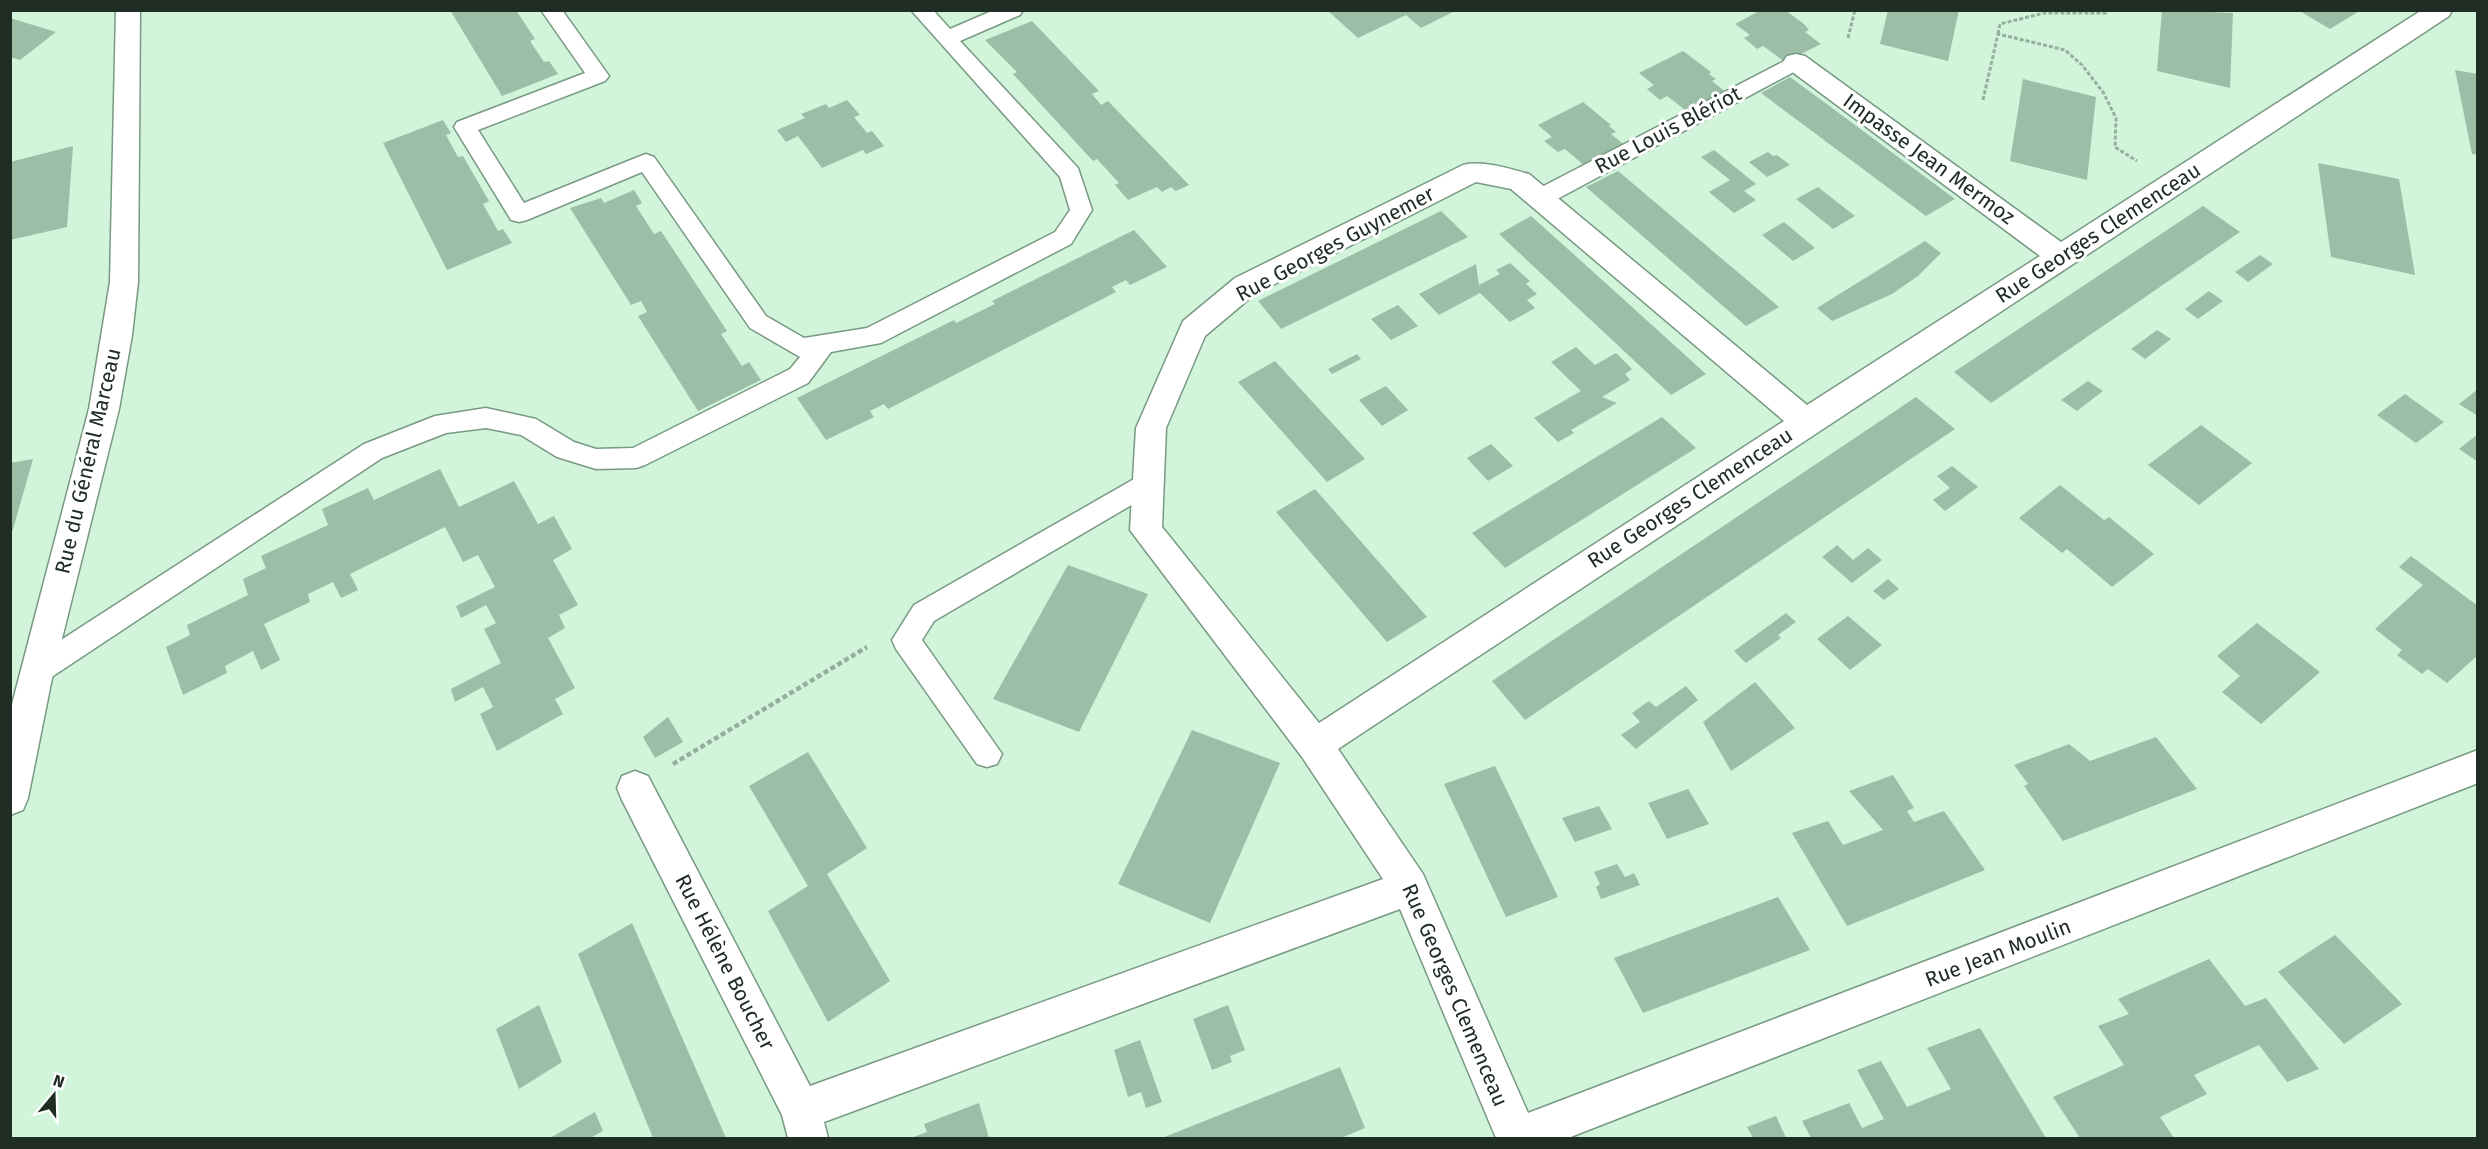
<svg xmlns="http://www.w3.org/2000/svg" width="2488" height="1149" viewBox="0 0 2488 1149" font-family="'Fira Sans',sans-serif">
	<rect width="100%" height="100%" fill="#d1f4db"/>
	<g fill="#9cbea7">
		<polygon points="450,10 516,10 535,39 530,41 544,62 549,61 558,74 502,96"/>
		<polygon points="1327,10 1457,10 1421,28 1406,15 1358,38"/>
		<polygon points="1761,10 1785,10 1804,24 1809,30 1805,32 1821,44 1785,62 1763,46 1757,49 1744,38 1750,35 1735,24"/>
		<polygon points="1888,10 1959,10 1948,61 1880,44"/>
		<polygon points="2162,10 2233,13 2230,88 2157,71"/>
		<polygon points="2298,10 2361,10 2330,29"/>
		<polygon points="10,18 56,32 20,60 10,57"/>
		<polygon points="1032,21 1099,91 1092,94 1101,105 1108,101 1189,185 1176,191 1171,187 1162,192 1157,187 1128,200 1115,185 1119,183 1097,159 1093,161 1013,74 1017,72 985,40"/>
		<polygon points="1683,51 1711,72 1709,74 1716,79 1712,81 1727,93 1689,113 1667,96 1660,100 1647,89 1654,85 1639,73"/>
		<polygon points="2455,70 2478,74 2478,155 2472,154"/>
		<polygon points="1790,77 1828,105 1955,199 1926,216 1761,93"/>
		<polygon points="2023,79 2096,97 2087,180 2010,161"/>
		<polygon points="847,100 860,115 854,117 867,133 872,131 884,146 866,154 863,150 822,168 798,136 786,142 777,130 805,118 801,114 826,104 829,108"/>
		<polygon points="1583,102 1611,125 1609,126 1616,132 1611,134 1626,146 1586,167 1565,149 1558,152 1544,141 1552,137 1538,125"/>
		<polygon points="443,120 451,133 446,135 458,157 463,156 489,201 483,204 498,231 503,229 512,243 447,270 383,143"/>
		<polygon points="73,146 67,227 10,240 10,162"/>
		<polygon points="1714,150 1756,184 1744,191 1756,200 1734,213 1709,192 1730,180 1701,157"/>
		<polygon points="1768,152 1773,156 1777,155 1790,165 1767,177 1749,162"/>
		<polygon points="2318,163 2399,179 2415,275 2331,257"/>
		<polygon points="1618,171 1779,307 1746,326 1586,187"/>
		<polygon points="1818,187 1855,216 1833,229 1796,199"/>
		<polygon points="634,190 642,203 636,206 654,234 661,231 727,331 721,334 742,366 749,362 761,380 698,411 638,316 647,312 641,301 631,305 570,208 601,198 604,203"/>
		<polygon points="2203,206 2240,232 1991,403 1954,372"/>
		<polygon points="1441,211 1468,237 1281,329 1258,301"/>
		<polygon points="1531,216 1589,268 1706,374 1671,395 1499,234"/>
		<polygon points="1784,222 1815,248 1793,261 1762,235"/>
		<polygon points="1134,230 1167,267 1130,285 1126,280 1112,287 1116,292 888,409 884,404 870,411 874,417 826,440 797,398 954,320 956,323 995,304 992,301"/>
		<polygon points="1925,241 1941,253 1918,276 1892,294 1832,321 1817,308"/>
		<polygon points="2260,255 2273,264 2248,282 2235,272"/>
		<polygon points="1510,263 1530,281 1526,284 1537,294 1527,300 1535,308 1510,322 1480,293 1439,315 1419,294 1476,264 1479,285 1500,274 1496,270"/>
		<polygon points="2209,291 2223,301 2198,319 2185,309"/>
		<polygon points="1398,305 1418,326 1391,340 1371,319"/>
		<polygon points="2157,330 2171,339 2145,359 2131,349"/>
		<polygon points="1576,347 1595,365 1616,353 1632,369 1625,374 1630,380 1602,397 1617,403 1571,430 1574,433 1558,442 1534,418 1581,391 1551,362"/>
		<polygon points="1357,354 1361,359 1332,374 1328,369"/>
		<polygon points="1275,361 1365,459 1327,482 1238,382"/>
		<polygon points="2088,381 2103,391 2077,411 2061,400"/>
		<polygon points="1386,386 1408,410 1382,426 1359,400"/>
		<polygon points="2478,389 2478,416 2459,404"/>
		<polygon points="2405,394 2444,422 2416,443 2377,415"/>
		<polygon points="1916,397 1955,429 1525,720 1492,681"/>
		<polygon points="1662,417 1696,448 1505,568 1472,533"/>
		<polygon points="2201,425 2252,463 2199,505 2148,465"/>
		<polygon points="2478,434 2478,462 2459,449"/>
		<polygon points="1491,444 1513,466 1488,481 1467,458"/>
		<polygon points="33,459 11,536 10,536 10,463"/>
		<polygon points="1952,466 1978,487 1945,511 1933,500 1950,488 1937,476"/>
		<polygon points="440,469 459,507 514,481 538,524 554,516 572,549 553,560 578,605 559,615 565,628 548,638 575,688 555,699 563,714 497,751 480,714 493,707 483,687 455,702 451,689 501,663 484,629 496,623 486,605 461,618 456,606 495,587 478,555 463,562 445,527 350,574 358,590 341,598 333,582 308,594 310,602 264,624 280,660 261,670 253,651 225,666 227,673 183,695 166,647 190,635 187,625 248,595 243,579 266,568 261,556 328,525 322,509 368,488 374,500"/>
		<polygon points="2060,485 2104,520 2109,517 2154,554 2112,587 2067,549 2062,553 2019,518"/>
		<polygon points="1315,489 1427,617 1387,642 1276,512"/>
		<polygon points="1837,545 1853,560 1868,548 1882,560 1852,583 1822,557"/>
		<polygon points="2411,556 2478,606 2478,655 2447,683 2428,669 2422,674 2397,655 2402,650 2375,629 2423,585 2399,567"/>
		<polygon points="1068,565 1148,594 1079,732 993,699"/>
		<polygon points="1888,579 1899,589 1884,600 1873,591"/>
		<polygon points="1786,613 1796,622 1778,635 1781,638 1746,663 1734,651"/>
		<polygon points="1848,616 1882,645 1850,670 1817,639"/>
		<polygon points="2257,623 2320,672 2261,724 2222,692 2240,676 2217,656"/>
		<polygon points="1755,682 1795,728 1731,771 1703,722"/>
		<polygon points="1686,686 1698,700 1636,749 1621,735 1640,722 1632,713 1649,701 1656,707"/>
		<polygon points="668,717 683,742 655,758 643,737"/>
		<polygon points="1192,730 1280,763 1210,923 1118,884"/>
		<polygon points="2156,737 2197,789 2063,841 2024,786 2028,784 2014,765 2069,744 2090,761"/>
		<polygon points="808,752 867,848 827,874 890,981 828,1022 768,911 808,886 749,786"/>
		<polygon points="1495,766 1558,897 1506,917 1444,784"/>
		<polygon points="1893,775 1914,808 1907,811 1914,822 1944,811 1985,870 1847,926 1792,833 1828,821 1843,845 1883,830 1849,791"/>
		<polygon points="1688,789 1709,824 1667,839 1648,803"/>
		<polygon points="1599,806 1612,829 1575,842 1562,818"/>
		<polygon points="1617,864 1625,877 1634,873 1640,885 1601,899 1596,887 1600,884 1594,872"/>
		<polygon points="1778,897 1810,950 1643,1013 1614,958"/>
		<polygon points="632,923 726,1138 653,1138 578,954"/>
		<polygon points="2335,935 2402,1004 2344,1044 2278,972"/>
		<polygon points="2209,959 2245,1006 2266,998 2319,1069 2287,1082 2259,1045 2194,1075 2207,1094 2160,1117 2174,1138 2080,1138 2053,1097 2124,1065 2098,1026 2129,1014 2118,999"/>
		<polygon points="539,1005 562,1062 519,1089 496,1029"/>
		<polygon points="1228,1005 1245,1050 1230,1056 1232,1062 1212,1070 1193,1019"/>
		<polygon points="1980,1028 2046,1138 1811,1138 1802,1121 1849,1103 1862,1128 1884,1119 1857,1070 1881,1061 1907,1107 1951,1089 1927,1048"/>
		<polygon points="1140,1040 1162,1102 1146,1108 1141,1092 1128,1097 1114,1050"/>
		<polygon points="1340,1067 1365,1128 1341,1138 1162,1138"/>
		<polygon points="979,1103 989,1138 911,1138 927,1132 924,1124"/>
		<polygon points="595,1112 603,1131 590,1138 550,1138"/>
		<polygon points="1776,1116 1786,1138 1753,1138 1747,1127"/>
	</g>
	<g fill="none" stroke-linecap="round" stroke-linejoin="round">
		<g stroke="#789982" stroke-width="3">
			<g id="lane">
				<polygon points="541,10 562,10 609,76 605,81 478,130 524,203 638,157 646,154 654,157 766,316 804,338 867,328 1055,232 1070,210 1060,177 911,10 933,10 950,29 994,10 1023,10 1020,15 960,41 1078,168 1092,210 1071,244 881,343 831,352 808,383 645,465 636,468 596,469 557,457 521,435 486,428 446,433 382,458 47,680 37,684 27,680 23,671 27,662 364,444 435,416 486,408 536,419 574,442 596,449 633,448 790,369 800,357 750,328 642,172 527,220 519,222 511,220 454,127 457,122 585,73"/>
				<polygon points="1796,55 1803,57 1806,62 1803,67 1548,204 1540,206 1532,204 1529,198 1532,192"/>
				<polygon points="1148,471 1157,474 1161,482 1157,490 934,621 922,640 1002,754 997,764 987,767 977,764 896,649 892,640 914,605"/>
			</g>
		</g>
		<g stroke="#789982" stroke-width="3">
			<g id="street">
				<polygon points="116,10 140,10 138,282 132,335 119,409 51,683 28,798 23,810 10,815 10,712 89,409 110,282"/>
				<path d="M2422,10h30l-3,6 -1111,733 85,125 105,239 950,-363v33l-910,355h-72l-96,-229 -576,213 4,16h-40l-6,-23 -160,-315 -5,-12 5,-12 13,-5 13,5 162,310 573,-207 -81,-122 -172,-227 6,-102 47,-107 52,-43 228,-113c20,-5 47,4 66,9l278,231 233,-149 -253,-188 -4,-6 4,-6 9,-2 9,2 256,186zM1476,182l35,7 273,232 -465,302 -157,-196 4,-99 39,-92 50,-42z"/>
			</g>
		</g>
		<g stroke="#94af9c" stroke-width="3" stroke-dasharray="4 2" stroke-linecap="butt">
			<polyline points="1998,34 2000,24 2044,13 2106,13 2109,10"/>
			<polyline points="1848,38 1855,10"/>
			<polyline points="1983,100 1998,34 2065,50 2082,65 2103,92 2116,118 2115,147 2137,161"/>
		</g>
		<polyline stroke="#94af9c" stroke-width="4.5" stroke-dasharray="5 3" stroke-linecap="butt" points="673,764 867,647"/>
		<use href="#lane" fill="#fff" fill-rule="evenodd"/>
		<use href="#street" fill="#fff" fill-rule="evenodd"/>
	</g>
	<g text-anchor="middle" dominant-baseline="central" stroke-width="6" stroke-linejoin="round" paint-order="stroke">
		<g font-size="21" fill="#202d24" stroke="#fff">
			<text transform="translate(1668 130) rotate(-28)">Rue Louis Blériot</text>
			<text transform="translate(1929 159) rotate(36)">Impasse Jean Mermoz</text>
			<text transform="translate(2098 233) rotate(-33)">Rue Georges Clemenceau</text>
			<text transform="translate(1335 244) rotate(-28)">Rue Georges Guynemer</text>
			<text transform="translate(88 461) rotate(-77)">Rue du Général Marceau</text>
			<text transform="translate(1690 498) rotate(-33)">Rue Georges Clemenceau</text>
			<text transform="translate(1998 953) rotate(-21)">Rue Jean Moulin</text>
			<text transform="translate(725 962) rotate(63)">Rue Hélène Boucher</text>
			<text transform="translate(1455 995) rotate(67)">Rue Georges Clemenceau</text>
		</g>
	</g>
	<rect width="2488" height="1149" fill="none" stroke="#202d24" stroke-width="24"/>
	<g transform="translate(54 1095) rotate(19)" stroke="#ffffff" stroke-width="4.5" paint-order="stroke">
	<path d="M0-4.5L10 22L0 15L-10 22Z" fill="#202d24"/>
	<text y="-9" font-size="16" font-weight="bold" text-anchor="middle" fill="#202d24">N</text>
	</g>
</svg>
